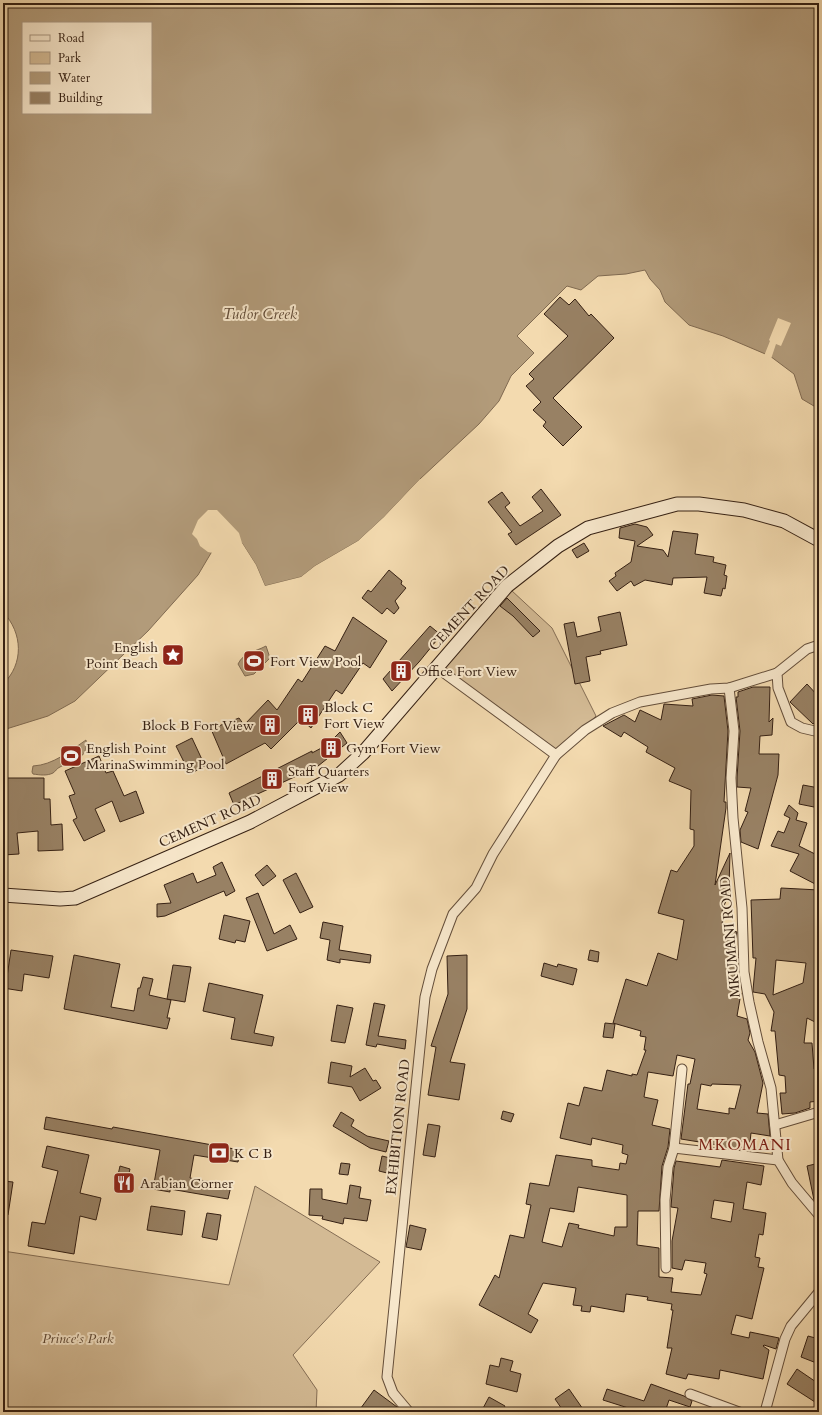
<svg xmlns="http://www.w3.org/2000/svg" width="822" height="1415" viewBox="0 0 822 1415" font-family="Cardo,serif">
	<rect width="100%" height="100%" fill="#f3daaf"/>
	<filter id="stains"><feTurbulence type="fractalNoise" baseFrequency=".005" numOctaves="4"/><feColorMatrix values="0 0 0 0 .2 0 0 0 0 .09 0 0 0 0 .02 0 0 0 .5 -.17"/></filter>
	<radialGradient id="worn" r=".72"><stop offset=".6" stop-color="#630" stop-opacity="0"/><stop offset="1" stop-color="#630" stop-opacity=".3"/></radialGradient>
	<g fill="#d3ba94" stroke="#846d54">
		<polygon points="511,590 552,628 596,716 556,755 438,665"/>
		<polygon points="255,1186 380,1262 293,1355 317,1390 316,1412 3,1412 3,1251 229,1285"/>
	</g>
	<g fill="#b29b7a" stroke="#806a51" fill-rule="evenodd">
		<path d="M3,3h816v406l-17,-10 -8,-25 -24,-18 -47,-20 -34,-11 -24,-23 -5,-12 -10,-11 -5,-9 -19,4 -28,2 -17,14 -14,-4 -50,50 17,17 -23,23 -12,25 -20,23 -59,55 -36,38 -26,24 -43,25 -14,11 -36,9 -9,-21 -14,-22 -28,5 -16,27 -50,56 -73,70 -27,15 -45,14v-46c21,-20 20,-51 0,-72zM23,23h128v90h-128z"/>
		<path d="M266,646l4,12 -16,16 -9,2 -7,-12c6,-12 17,-12 28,-18z"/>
		<path d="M86,740c2,20 -12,19 -26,27 -3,1 -5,5 -7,6 -6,3 -13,2 -20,1l-1,-2 1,-6c20,-1 37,-15 53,-26z"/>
	</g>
	<g fill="#f3daaf">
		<polygon points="778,318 791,323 781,346 776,344 771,359 764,356 770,341 769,340"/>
		<polygon points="420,479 421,480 385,519 359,543 317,567 302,579 266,588 263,587 254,566 241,546 226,550 215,550 213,553 208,552 200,546 197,539 192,534 198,520 208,510 217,510 239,533 242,543 256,565 265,586 301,577 315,566 358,541 384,517"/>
	</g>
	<g fill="#988164" stroke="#352013" fill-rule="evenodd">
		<polygon points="560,297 569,305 575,299 589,316 591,314 614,338 553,398 582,427 563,446 543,426 546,422 533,410 541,402 526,386 534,379 529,374 568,336 544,314"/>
		<polygon points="541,489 561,515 516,545 508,534 512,532 488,502 502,492 510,503 505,507 520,526 543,511 532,497"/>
		<polygon points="635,524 647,527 653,535 637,546 663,550 668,557 673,531 698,534 695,554 714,557 713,562 726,565 724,575 727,576 725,589 723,588 721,596 704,593 707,577 673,578 672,585 645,580 634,586 631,581 617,591 609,581 616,576 615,573 631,562 635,541 619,538 620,528"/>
		<polygon points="584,543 589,551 577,558 572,550"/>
		<polygon points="389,570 402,581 401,584 406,588 395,601 399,608 394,614 387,608 382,614 362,598 368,590 371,592"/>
		<polygon points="507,598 540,631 533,637 513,616 500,606"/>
		<polygon points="620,612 627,645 600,651 601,654 586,657 590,681 575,684 564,624 574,622 577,637 601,631 598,617"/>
		<polygon points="353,617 387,641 370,668 363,663 342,694 336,690 311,728 301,719 271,749 265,743 226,764 211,729 239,718 244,725 268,700 277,710 298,679 302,682 325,646 335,651"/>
		<polygon points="430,626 441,635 419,662 392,691 383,679"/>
		<polygon points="807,684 819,697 819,718 813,724 790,702"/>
		<polygon points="753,687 770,687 769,722 773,718 772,735 760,736 759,754 779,754 778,775 758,849 741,842 740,830 748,812 745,811 751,788 737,787 737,778 740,731 736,697 738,697 738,692"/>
		<path d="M712,695l12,1 4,35 -4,71h2v6l-11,77 15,-32 -1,35h2l-9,23 5,1 -5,11 4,1v5l11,3 -5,28 5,1 -5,30 9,2 -4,23 10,3 3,14 -2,7 7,12 8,31 -6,30 11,1 2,22 -19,-3 -2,18 -25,-3v-2l-43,-7 7,-55h2l5,-25 -18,-4 -4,21 -25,-4 -4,25 14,3 -6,25 18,4 -2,18 -6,19 -3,45h-21l-1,34 22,3v29l14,1 -2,14 30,3 6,-21 -3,-1 2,-10 -21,-3 -3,10 -10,-2v-27l6,-33 -7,-1 3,-39 2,-7 44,6 2,-7 42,6 -3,19 -14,-3 -4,27 23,4 -3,22 -4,-1 -4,23 5,1 -2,9 6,1 -12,51 -16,-4 -5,19 18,4 1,-6 29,6 -3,11 -12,-4 -1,1 6,4 -6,29 -43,-9 -1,9 -31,-5 -2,5 -20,-5 6,-26h-5l6,-38h-2l1,-6 -25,-4 1,-3 -22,-3 -2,18 -33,-6 -1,6 -9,-1 1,-5 -9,-1 3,-17 -33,-5 -15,31 10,6 -7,13 -52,-28 16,-30 4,3 11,-43 14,3 7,-33 -5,-1 4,-21 19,3 7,-31 36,5v6l27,4 1,-7 6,1 2,-9 -6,-2 1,-8 -31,-7 -1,7 -31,-7 8,-35 11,3 5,-19 18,4 5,-21 25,6v-2l5,1 9,-25h-2l2,-13 -6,-1 1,-5 -28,-8 13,-44 21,7 11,-33 19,7 7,-40 -26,-7 13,-43 6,2 17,-26v-16l-4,-1 1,-39 -22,-9 6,-13 -29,-16 2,-5 -24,-15 -3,5 -18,-11 21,-11 11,7 5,-12 21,10 3,-16 29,2 -1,-7zM701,1084l10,2 1,-2 29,1 -6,24 -6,-1v6l-32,-5zM578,1187l49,8v32h-12l-1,9 -36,-8 1,-3 -10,-2 -7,24 -20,-5 8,-34 24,4zM714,1200l20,3 -3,19 -20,-4z"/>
		<polygon points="340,732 347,743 318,766 234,805 229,793 312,751 312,753 327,745"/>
		<polygon points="192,738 205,766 190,774 176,746"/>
		<polygon points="99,756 106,773 113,771 124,796 136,791 144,813 120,822 112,801 95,809 105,831 84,841 73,820 77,818 69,796 75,794 65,771"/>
		<polygon points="5,778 44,778 44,799 50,799 51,825 62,824 63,850 38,851 38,831 17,833 19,854 3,855 3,800 5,800"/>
		<polygon points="803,785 819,788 819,808 799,804"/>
		<polygon points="789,805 798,813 796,820 807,823 799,846 819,856 819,886 790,871 799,854 771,846 778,831 784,833 790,818 784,815"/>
		<polygon points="222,862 235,891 226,896 224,891 165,916 157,917 157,904 171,903 164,885 193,873 197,883 216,875 213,867"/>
		<polygon points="267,865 276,876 263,886 255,875"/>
		<polygon points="296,873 313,907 300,913 283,880"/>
		<path d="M781,888l38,2v134l-12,-6 -3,25h8l2,26h5v32l-9,1v6l-15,5 -13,1 -2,-21h6l-1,-17 -6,-1 -4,-44h-4l3,-19 -9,-18 -12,-2v-2l3,-32h-3l-2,-58 29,-1zM776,960l30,3 -3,20 -30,12z"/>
		<polygon points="258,893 274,934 290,925 297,939 267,951 246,898"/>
		<polygon points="224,915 250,921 245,942 236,940 235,943 219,939"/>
		<polygon points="323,922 343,926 339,950 371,955 370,963 340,959 340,963 327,960 330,940 320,938"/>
		<polygon points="11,950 53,956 49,978 24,974 22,991 3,988 3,976 7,977"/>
		<polygon points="590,950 599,952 598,962 588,960"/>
		<polygon points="74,955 120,964 111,1007 134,1011 138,988 140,988 143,977 153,979 149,995 171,1000 167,1018 170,1018 167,1029 64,1009"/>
		<polygon points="467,955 467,1009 450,1062 465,1064 459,1100 428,1095 436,1047 431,1046 448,994 447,956"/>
		<polygon points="544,963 557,967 558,964 577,969 573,985 541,976"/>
		<polygon points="173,965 191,967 185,1002 167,999"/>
		<polygon points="209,983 263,995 254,1033 274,1037 272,1046 231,1039 235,1018 203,1011"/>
		<polygon points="374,1003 385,1005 378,1036 406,1040 405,1049 377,1044 376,1047 366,1045"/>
		<polygon points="337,1005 353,1008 345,1043 331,1041"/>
		<polygon points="605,1023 615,1024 613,1038 603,1037"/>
		<polygon points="331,1062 352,1066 350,1077 365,1068 373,1081 376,1080 381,1088 360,1101 352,1087 328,1083"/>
		<polygon points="503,1111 514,1114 511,1122 501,1119"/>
		<polygon points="341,1112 354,1120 351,1126 367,1136 389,1141 386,1152 370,1148 333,1126"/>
		<polygon points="46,1117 112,1129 113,1127 240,1150 238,1162 194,1155 190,1178 231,1186 228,1199 170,1189 170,1192 153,1189 160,1150 44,1129"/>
		<polygon points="428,1124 440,1126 435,1157 423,1155"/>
		<polygon points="47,1146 89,1155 80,1193 101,1198 96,1220 80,1216 74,1254 28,1246 32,1222 45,1224 58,1171 42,1167"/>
		<polygon points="382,1156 398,1160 395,1175 379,1171"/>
		<polygon points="341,1163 350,1164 348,1175 339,1174"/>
		<polygon points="819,1163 819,1204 818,1204 814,1200 807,1166"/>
		<polygon points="120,1166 130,1169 128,1177 134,1178 130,1191 115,1188"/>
		<polygon points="3,1181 13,1182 8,1215 3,1215"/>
		<polygon points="350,1185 361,1187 359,1198 371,1200 367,1221 344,1218 343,1224 322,1219 323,1216 309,1215 310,1189 322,1189 322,1199 347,1204"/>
		<polygon points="151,1206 185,1211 182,1235 147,1230"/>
		<polygon points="207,1213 221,1215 217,1240 202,1237"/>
		<polygon points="410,1225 426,1229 421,1250 406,1247"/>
		<polygon points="808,1336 819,1339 819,1364 801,1357"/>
		<polygon points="501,1358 513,1361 510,1371 521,1374 517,1392 486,1384 490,1365 499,1367"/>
		<polygon points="797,1369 819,1384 819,1396 815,1402 787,1384"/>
		<polygon points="651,1384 684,1396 692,1401 690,1407 669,1400 665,1412 641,1412 603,1400 607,1389 644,1401"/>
		<polygon points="569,1389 585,1412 564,1412 555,1399"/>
		<polygon points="374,1390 397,1407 401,1412 358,1412"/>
		<polygon points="489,1397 505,1406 502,1412 481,1412"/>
	</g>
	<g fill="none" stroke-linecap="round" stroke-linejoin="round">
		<g stroke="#644e3a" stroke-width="11">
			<g id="street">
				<polyline points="819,645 807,649 777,673 778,688 791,722 802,728 819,732"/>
				<polyline points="436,667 556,755 585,730 612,713 640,702 711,689 729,688 777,673"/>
				<polyline points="729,688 734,731 731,778 733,818 742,908 744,972 749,1002 758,1042 771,1088 778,1160 792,1183 819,1215"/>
				<polyline points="775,1125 819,1112"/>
				<polyline points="674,1148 778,1160"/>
				<polyline points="666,1268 665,1200 668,1167 674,1148 682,1069"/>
				<polyline points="690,1394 739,1412"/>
				<polyline points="409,1412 393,1393 387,1377 425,997 432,969 453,914 476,888 493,854 556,755"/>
				<polyline points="765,1412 785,1339 791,1326 819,1292"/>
			</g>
		</g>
		<g stroke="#352013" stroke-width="15">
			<polyline id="secondary" points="3,895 60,899 75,898 250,822 339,775 363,753 507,586 558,546 588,528 677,504 699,504 744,510 784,521 819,540"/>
		</g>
		<use href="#street" stroke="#f7e7cb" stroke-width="9"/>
		<use href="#secondary" stroke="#f7e7cb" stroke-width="13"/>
	</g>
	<defs>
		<g id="sight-square" transform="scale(1.15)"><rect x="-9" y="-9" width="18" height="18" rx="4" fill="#8f2418" stroke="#f7e7cb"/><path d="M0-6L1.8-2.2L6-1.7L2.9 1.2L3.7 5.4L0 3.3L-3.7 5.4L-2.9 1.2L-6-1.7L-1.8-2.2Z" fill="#fff"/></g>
		<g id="stadium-square" transform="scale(1.15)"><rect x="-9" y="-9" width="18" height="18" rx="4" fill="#8f2418" stroke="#f7e7cb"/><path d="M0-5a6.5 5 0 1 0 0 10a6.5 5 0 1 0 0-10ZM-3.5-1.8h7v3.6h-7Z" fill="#fff"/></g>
		<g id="building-square" transform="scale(1.15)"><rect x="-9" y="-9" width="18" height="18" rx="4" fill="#8f2418" stroke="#f7e7cb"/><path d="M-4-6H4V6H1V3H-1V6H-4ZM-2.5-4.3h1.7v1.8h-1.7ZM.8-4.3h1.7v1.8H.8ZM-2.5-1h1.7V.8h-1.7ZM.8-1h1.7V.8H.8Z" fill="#fff"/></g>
		<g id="bank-square" transform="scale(1.15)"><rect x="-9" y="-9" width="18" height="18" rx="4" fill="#8f2418" stroke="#f7e7cb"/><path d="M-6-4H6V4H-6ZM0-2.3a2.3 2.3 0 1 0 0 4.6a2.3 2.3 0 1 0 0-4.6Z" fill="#fff"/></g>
		<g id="restaurant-square" transform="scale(1.15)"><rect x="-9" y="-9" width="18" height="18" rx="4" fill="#8f2418" stroke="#f7e7cb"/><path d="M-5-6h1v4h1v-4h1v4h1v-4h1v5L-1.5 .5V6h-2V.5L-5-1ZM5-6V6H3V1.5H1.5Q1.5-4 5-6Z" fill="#fff"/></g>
	</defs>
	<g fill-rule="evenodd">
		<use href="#sight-square" x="173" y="655"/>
		<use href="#stadium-square" x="254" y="661"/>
		<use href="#building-square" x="401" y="671"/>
		<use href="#building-square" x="308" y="715"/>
		<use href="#building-square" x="270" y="725"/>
		<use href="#building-square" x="331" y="748"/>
		<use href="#stadium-square" x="71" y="756"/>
		<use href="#building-square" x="272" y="779"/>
		<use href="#bank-square" x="219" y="1153"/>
		<use href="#restaurant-square" x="124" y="1183"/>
	</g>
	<g text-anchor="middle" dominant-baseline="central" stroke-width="4" stroke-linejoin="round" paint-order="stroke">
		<g font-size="14" fill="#352013" stroke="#f7e7cb">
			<text transform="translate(469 608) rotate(-47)">CEMENT ROAD</text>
			<text transform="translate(210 821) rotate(-24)">CEMENT ROAD</text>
			<text transform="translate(730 937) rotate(-95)">MKUMANI ROAD</text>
			<text transform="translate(398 1127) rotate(-84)">EXHIBITION ROAD</text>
		</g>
		<g font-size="14" fill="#352013" stroke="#f7e7cb" text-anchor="start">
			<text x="158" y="647" text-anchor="end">English<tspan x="158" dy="16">Point Beach</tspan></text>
			<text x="270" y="661">Fort View Pool</text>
			<text x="416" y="671">Office Fort View</text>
			<text x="324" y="707">Block C<tspan x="324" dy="16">Fort View</tspan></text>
			<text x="254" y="725" text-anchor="end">Block B Fort View</text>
			<text x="86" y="748">English Point<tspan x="86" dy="16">MarinaSwimming Pool</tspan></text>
			<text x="346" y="748">Gym Fort View</text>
			<text x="288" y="771">Staff Quarters<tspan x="288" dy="16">Fort View</tspan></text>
			<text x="234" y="1153">K C B</text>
			<text x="140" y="1183">Arabian Corner</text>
		</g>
		<g font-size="14" font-style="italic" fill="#5c4633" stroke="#f7e7cb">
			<text x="78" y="1338">Prince's Park</text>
		</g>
		<g font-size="15" font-style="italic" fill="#614b37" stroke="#f7e7cb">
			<text x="260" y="314">Tudor Creek</text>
		</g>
		<g font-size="16" letter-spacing="1" fill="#7a1f14" stroke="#f7e7cb">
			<text x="745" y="1145">MKOMANI</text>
		</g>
	</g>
	<rect width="822" height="1415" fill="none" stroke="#f3daaf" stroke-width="16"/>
	<rect x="4" y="4" width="814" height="1407" fill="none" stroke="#352013" stroke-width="2"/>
	<rect x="8" y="8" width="806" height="1399" fill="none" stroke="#352013"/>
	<rect x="22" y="22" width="130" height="92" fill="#f7e7cb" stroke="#a99781"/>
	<rect x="30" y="35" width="20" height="6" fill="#f7e7cb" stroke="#a99781"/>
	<text x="58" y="42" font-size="12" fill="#352013">Road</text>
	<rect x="30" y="52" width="20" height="12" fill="#d3ba94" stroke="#a99781"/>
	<text x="58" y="62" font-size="12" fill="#352013">Park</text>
	<rect x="30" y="72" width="20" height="12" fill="#b29b7a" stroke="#a99781"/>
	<text x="58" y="82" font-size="12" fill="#352013">Water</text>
	<rect x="30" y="92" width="20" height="12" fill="#988164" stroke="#a99781"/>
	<text x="58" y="102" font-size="12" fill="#352013">Building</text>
	<rect width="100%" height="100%" filter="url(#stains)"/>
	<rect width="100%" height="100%" fill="url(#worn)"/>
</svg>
